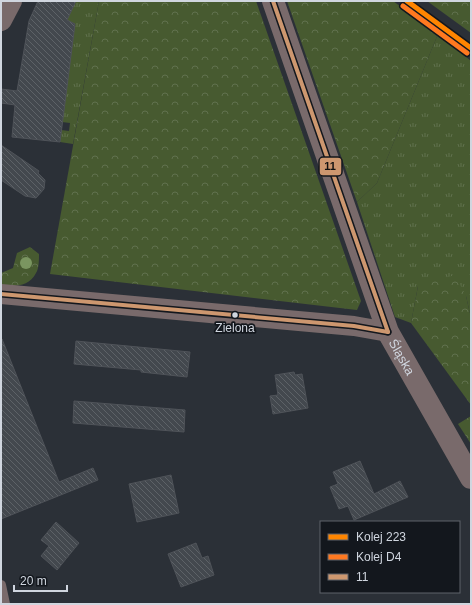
<svg xmlns="http://www.w3.org/2000/svg" width="472" height="605" viewBox="0 0 472 605" font-family="Helvetica,sans-serif">
	<defs>
		<pattern id="grass-tufts" width="24" height="20" patternUnits="userSpaceOnUse"><rect width="24" height="20" fill="#475a30"/><path d="M3 7l-1-3M5 7V3M7 7l1-3M15 17l-1-3M17 17v-4M19 17l1-3" fill="none" stroke="#60714e"/></pattern>
		<pattern id="forest-crowns" width="20" height="18" patternUnits="userSpaceOnUse"><rect width="20" height="18" fill="#475a30"/><path d="M2 6a3 3 0 1 1 6 0M12 15a3 3 0 1 1 6 0" fill="none" stroke="#60714e"/></pattern>
		<pattern id="building-back-hatch" width="6" height="6" patternUnits="userSpaceOnUse"><rect width="6" height="6" fill="#43484e"/><path d="M-1 5l2 2M0 0l6 6M5-1l2 2" fill="none" stroke="#5d6267"/></pattern>
	</defs>
	<rect width="100%" height="100%" fill="#2b3037"/>
	<g fill="url(#grass-tufts)">
		<polygon points="76,1 99,1 73,144 60,142 61,130 69,131 70,123 62,122 75,24 67,20"/>
		<polygon points="438,34 471,61 471,318 466,296 418,286 411,323 395,317 357,202 377,183"/>
	</g>
	<g fill="url(#forest-crowns)">
		<polygon points="99,1 256,1 361,301 357,310 50,274"/>
		<polygon points="287,1 393,1 438,34 377,183 357,202"/>
		<polygon points="427,1 471,1 471,33"/>
		<path d="M30,247l9,7c0,5 0,15 -3,19 -7,14 -22,14 -35,12v-12l12,-5 4,-15z"/>
		<polygon points="455,275 466,296 471,318 471,405 411,323 418,286"/>
		<polygon points="471,416 471,444 458,424"/>
	</g>
	<g fill="url(#building-back-hatch)" stroke="#4f5359">
		<polygon points="38,1 76,1 67,20 75,24 60,142 12,137 15,105 1,103 1,89 17,91 29,21"/>
		<polygon points="1,145 39,171 38,173 45,180 44,189 36,198 25,196 1,180"/>
		<polygon points="2,339 59,482 93,468 98,480 1,519"/>
		<polygon points="76,341 190,352 187,377 141,372 141,370 74,364"/>
		<polygon points="294,372 295,375 302,374 308,408 273,414 270,396 278,395 275,375"/>
		<polygon points="74,401 185,410 184,432 73,423"/>
		<polygon points="360,461 374,494 400,481 408,497 354,520 348,506 339,509 330,487 338,484 333,472"/>
		<polygon points="171,475 179,513 137,522 129,484"/>
		<polygon points="56,522 79,543 57,570 41,556 49,546 41,540"/>
		<polygon points="196,543 202,558 208,556 214,575 181,587 168,554"/>
	</g>
	<g fill="none" stroke-linecap="round" stroke-linejoin="round">
		<polyline stroke="#796a6b" stroke-width="10" points="1,585 5,604"/>
		<polyline stroke="#796a6b" stroke-width="20" points="1,294 354,326 388,332"/>
		<g stroke="#796a6b" stroke-width="22">
			<path id="s1" d="M273,1l115,331 83,146"/>
			<polyline points="1,20 11,1"/>
		</g>
		<g stroke="#13171d" stroke-width="7">
			<g id="bus-1">
				<polyline points="273,1 388,332"/>
				<polyline points="1,294 354,326 388,332"/>
			</g>
		</g>
		<use href="#bus-1" stroke="#cd976f" stroke-width="4"/>
		<g stroke="#13171d" stroke-width="8">
			<polyline id="rail-1" points="407,1 471,48"/>
		</g>
		<g stroke="#13171d" stroke-width="8">
			<polyline id="rail-2" points="403,6 467,53"/>
		</g>
		<use href="#rail-1" stroke="#ff8500" stroke-width="5"/>
		<use href="#rail-2" stroke="#ff7920" stroke-width="5"/>
	</g>
	<circle fill="#7a9560" cx="26" cy="263" r="6"/>
	<circle fill="#d0d6df" stroke="#13171d" stroke-width="1.5" cx="235" cy="315" r="3.5"/>
	<g text-anchor="middle" dominant-baseline="central" stroke-width="3.5" stroke-linejoin="round" paint-order="stroke">
		<g font-size="12" fill="#d0d6df" stroke="#13171d">
			<text x="235" y="328">Zielona</text>
		</g>
		<g font-size="13" fill="#d0d6df" stroke="#13171d">
			<text stroke="none"><textPath href="#s1" startOffset="379">Śląska</textPath></text>
		</g>
	</g>
	<rect stroke="#13171d" stroke-width="1.5" x="319" y="157" width="23" height="19" rx="4" fill="#cd976f"/>
	<g font-size="11" text-anchor="middle" font-weight="bold" fill="#111">
		<text x="330" y="170">11</text>
	</g>
	<rect width="472" height="605" fill="none" stroke="#d0d6df" stroke-width="4"/>
	<rect x="320" y="521" width="140" height="72" fill="#13171d" stroke="#5f636b"/>
	<rect x="328" y="534" width="20" height="6" fill="#ff8500" stroke="#5f636b"/>
	<text x="356" y="541" font-size="12" fill="#d0d6df">Kolej 223</text>
	<rect x="328" y="554" width="20" height="6" fill="#ff7920" stroke="#5f636b"/>
	<text x="356" y="561" font-size="12" fill="#d0d6df">Kolej D4</text>
	<rect x="328" y="574" width="20" height="6" fill="#cd976f" stroke="#5f636b"/>
	<text x="356" y="581" font-size="12" fill="#d0d6df">11</text>
	<path d="M14 585v6h53v-6" fill="none" stroke="#d0d6df" stroke-width="2"/>
	<text x="20" y="585" font-size="12" fill="#d0d6df" stroke="#13171d" stroke-width="3" paint-order="stroke">20 m</text>
</svg>
